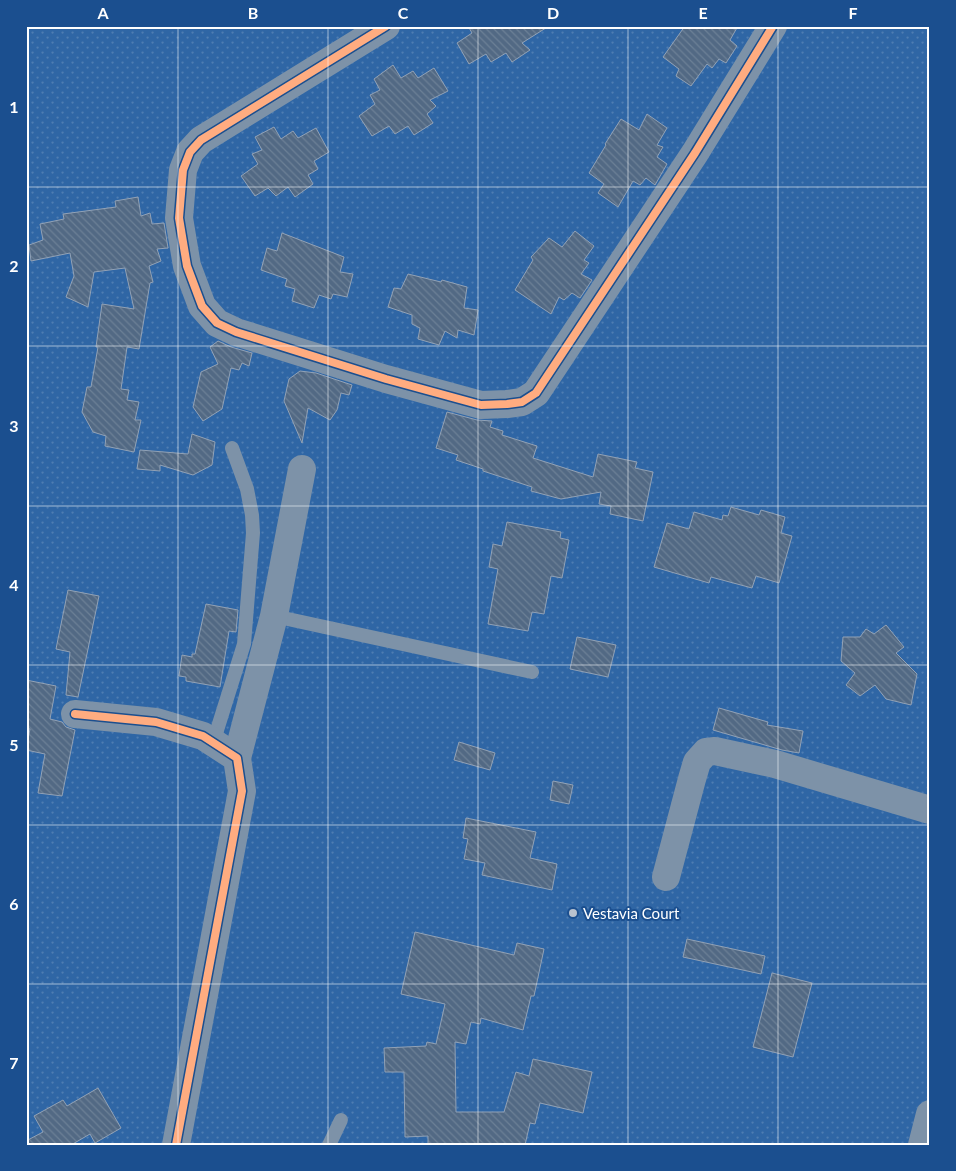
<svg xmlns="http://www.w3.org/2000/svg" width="956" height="1171" viewBox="0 0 956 1171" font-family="Lato,sans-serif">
	<defs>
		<pattern id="garden-dots" width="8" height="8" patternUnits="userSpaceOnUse" patternTransform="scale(1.25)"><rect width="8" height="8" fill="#2f66a5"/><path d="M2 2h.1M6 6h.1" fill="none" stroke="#4e7db2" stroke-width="1.8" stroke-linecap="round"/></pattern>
		<pattern id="building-back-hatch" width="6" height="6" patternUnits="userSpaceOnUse" patternTransform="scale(1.25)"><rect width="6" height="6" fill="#526984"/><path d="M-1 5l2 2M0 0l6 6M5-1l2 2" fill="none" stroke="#6c8096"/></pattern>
	</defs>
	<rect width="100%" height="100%" fill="#365274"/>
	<rect fill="url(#garden-dots)" x="26" y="26" width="904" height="1119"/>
	<g fill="url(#building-back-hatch)" stroke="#92a2b6">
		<polygon points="468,26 549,26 522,43 530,50 512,62 506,53 491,62 486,54 469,64 457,43 472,33"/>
		<polygon points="685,26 738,26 730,40 737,46 726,63 719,59 712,68 707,64 691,86 676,76 679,69 663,57"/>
		<polygon points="393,65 401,78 413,71 418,78 434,68 448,91 430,100 436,106 427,114 433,123 414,135 408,126 395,134 389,126 372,136 359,116 375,104 370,95 380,90 374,79"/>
		<polygon points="647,114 667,128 657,145 663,147 657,157 667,164 655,185 646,178 640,185 633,181 618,207 598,193 604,184 589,173 606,145 605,144 621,119 639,130"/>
		<polygon points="274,127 281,139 293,131 298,138 316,128 329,152 314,161 318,169 308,175 313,184 295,197 288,187 276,196 268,188 255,196 241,176 258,164 252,154 262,150 255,137"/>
		<polygon points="138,197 141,216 150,213 152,224 164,223 168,248 157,249 161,261 149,266 153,282 150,283 139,349 127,347 121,389 129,390 127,400 139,402 135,420 141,420 134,452 105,446 106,436 93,432 82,412 87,387 91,387 98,347 96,347 102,304 134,309 125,268 94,272 88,307 66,297 74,276 70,253 31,261 29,245 43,240 40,224 64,219 63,214 116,207 115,201"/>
		<polygon points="575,231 594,246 584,260 589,263 581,274 592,280 580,298 572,293 564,300 559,297 551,314 515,290 533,260 531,257 549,238 562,247"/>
		<polygon points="282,233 344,257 340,272 353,274 347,297 333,294 331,299 319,295 314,308 292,301 295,289 285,286 287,279 261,270 267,248 277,251"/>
		<polygon points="408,274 441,282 442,280 467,287 464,308 478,310 474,335 458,330 457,338 445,331 439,345 418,339 420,328 412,324 412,315 388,307 394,288 401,289"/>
		<polygon points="218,341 231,347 252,353 249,366 242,363 239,370 231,368 222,409 203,421 193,407 201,372 218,364 210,347"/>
		<polygon points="300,371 316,373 352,385 349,395 341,393 337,410 330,420 308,408 302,443 284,401 289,379"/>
		<polygon points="447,412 477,420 492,421 490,427 503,431 502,435 537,446 533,458 593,477 598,454 637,462 635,468 653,472 643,521 610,514 611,506 599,504 601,492 561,499 531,491 532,487 483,471 483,469 456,460 458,455 436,448"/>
		<polygon points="192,434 215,442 212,465 193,475 160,465 160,471 137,469 140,450 188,454"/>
		<polygon points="731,507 759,515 761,510 785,517 781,533 792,536 779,583 756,576 752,588 711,577 709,583 654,567 667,523 689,529 694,512 722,520 723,515 728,516"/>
		<polygon points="507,522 561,532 560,538 569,540 562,578 551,576 544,614 532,612 528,631 488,624 498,569 489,567 493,544 502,546"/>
		<polygon points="68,590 99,596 78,697 66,695 70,652 56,649"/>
		<polygon points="206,604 238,610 236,632 229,631 220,687 186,681 186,677 179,676 182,655 192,657 192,654 195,654"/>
		<polygon points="886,625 904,647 896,653 917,674 911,705 886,699 875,685 860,696 846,685 855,673 841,661 843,637 860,637 866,629 874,634"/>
		<polygon points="577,637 616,645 608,677 570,669"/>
		<polygon points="26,680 56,686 50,719 62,722 66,727 75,730 62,796 38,793 45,754 26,750 30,729 26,728"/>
		<polygon points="719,708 768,722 767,725 803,731 799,753 782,750 713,730"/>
		<polygon points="459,742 495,753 490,770 454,760"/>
		<polygon points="553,781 573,785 569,804 550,800"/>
		<polygon points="466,818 536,832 530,858 557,864 552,890 482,875 485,863 464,859 468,839 463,838"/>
		<polygon points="415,932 514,955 517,943 544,949 534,996 531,996 523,1030 481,1018 480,1024 471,1022 466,1044 455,1042 456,1112 504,1112 516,1072 529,1076 533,1059 592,1072 583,1113 540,1103 535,1124 530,1123 525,1145 428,1145 428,1136 405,1137 404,1072 385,1072 384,1048 426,1046 427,1042 436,1044 445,1004 401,994"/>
		<polygon points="687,939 765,956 761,974 683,957"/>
		<polygon points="772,973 812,983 793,1057 753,1047"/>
		<polygon points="98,1088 121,1128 95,1143 90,1134 71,1145 26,1145 26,1141 43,1132 34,1116 63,1100 67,1106"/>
	</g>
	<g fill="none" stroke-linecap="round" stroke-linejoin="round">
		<g stroke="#7d92a8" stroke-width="14">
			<polyline points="274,616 532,672"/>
			<polyline points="213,743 244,644 253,533 252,515 247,489 232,448"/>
			<polyline points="329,1145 341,1120"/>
		</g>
		<g stroke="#7d92a8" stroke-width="28">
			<polyline points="386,26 201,140 190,152 183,170 179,218 187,266 202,306 217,323 236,332 386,379 481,405 507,404 522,402 536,393 695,153 773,26"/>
			<polyline points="75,714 156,722 203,736 237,758 242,791 176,1145"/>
			<polyline points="237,758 274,616 302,469"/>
			<polyline points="666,877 692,779 697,762 706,752 715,751 775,764 930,810"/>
			<polyline points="922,1145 930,1114"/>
		</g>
		<g stroke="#1b4f8f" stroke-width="11">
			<g id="cycleway">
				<polyline points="386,26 201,140 190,152 183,170 179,218 187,266 202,306 217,323 236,332 386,379 481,405 507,404 522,402 536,393 695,153 773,26"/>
				<polyline points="75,714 156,722 203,736 237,758 242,791 176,1145"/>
			</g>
		</g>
		<use href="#cycleway" stroke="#ffac80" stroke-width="8"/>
	</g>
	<path fill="none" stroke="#fff" stroke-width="1" stroke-opacity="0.55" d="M178,26v1119M328,26v1119M478,26v1119M628,26v1119M778,26v1119M26,187h904M26,346h904M26,506h904M26,665h904M26,825h904M26,984h904"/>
	<circle fill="#b9c2ce" stroke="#1b4f8f" stroke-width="2" cx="573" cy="913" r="5"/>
	<g text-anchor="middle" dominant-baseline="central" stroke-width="4" stroke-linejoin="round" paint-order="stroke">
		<g font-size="15" fill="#fff" stroke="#1b4f8f" text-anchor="start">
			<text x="583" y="913">Vestavia Court</text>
		</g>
	</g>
	<rect width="956" height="1171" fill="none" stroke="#1b4f8f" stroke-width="55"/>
	<rect x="28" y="28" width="900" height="1116" fill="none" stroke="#fff" stroke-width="2"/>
	<g font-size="16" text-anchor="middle" font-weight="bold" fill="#fff">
		<text x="103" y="19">A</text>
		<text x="253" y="19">B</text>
		<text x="403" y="19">C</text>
		<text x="553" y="19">D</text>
		<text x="703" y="19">E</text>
		<text x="853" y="19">F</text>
		<text x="14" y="113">1</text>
		<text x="14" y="272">2</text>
		<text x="14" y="432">3</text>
		<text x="14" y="591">4</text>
		<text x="14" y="751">5</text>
		<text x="14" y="910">6</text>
		<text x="14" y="1069">7</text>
	</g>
</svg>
